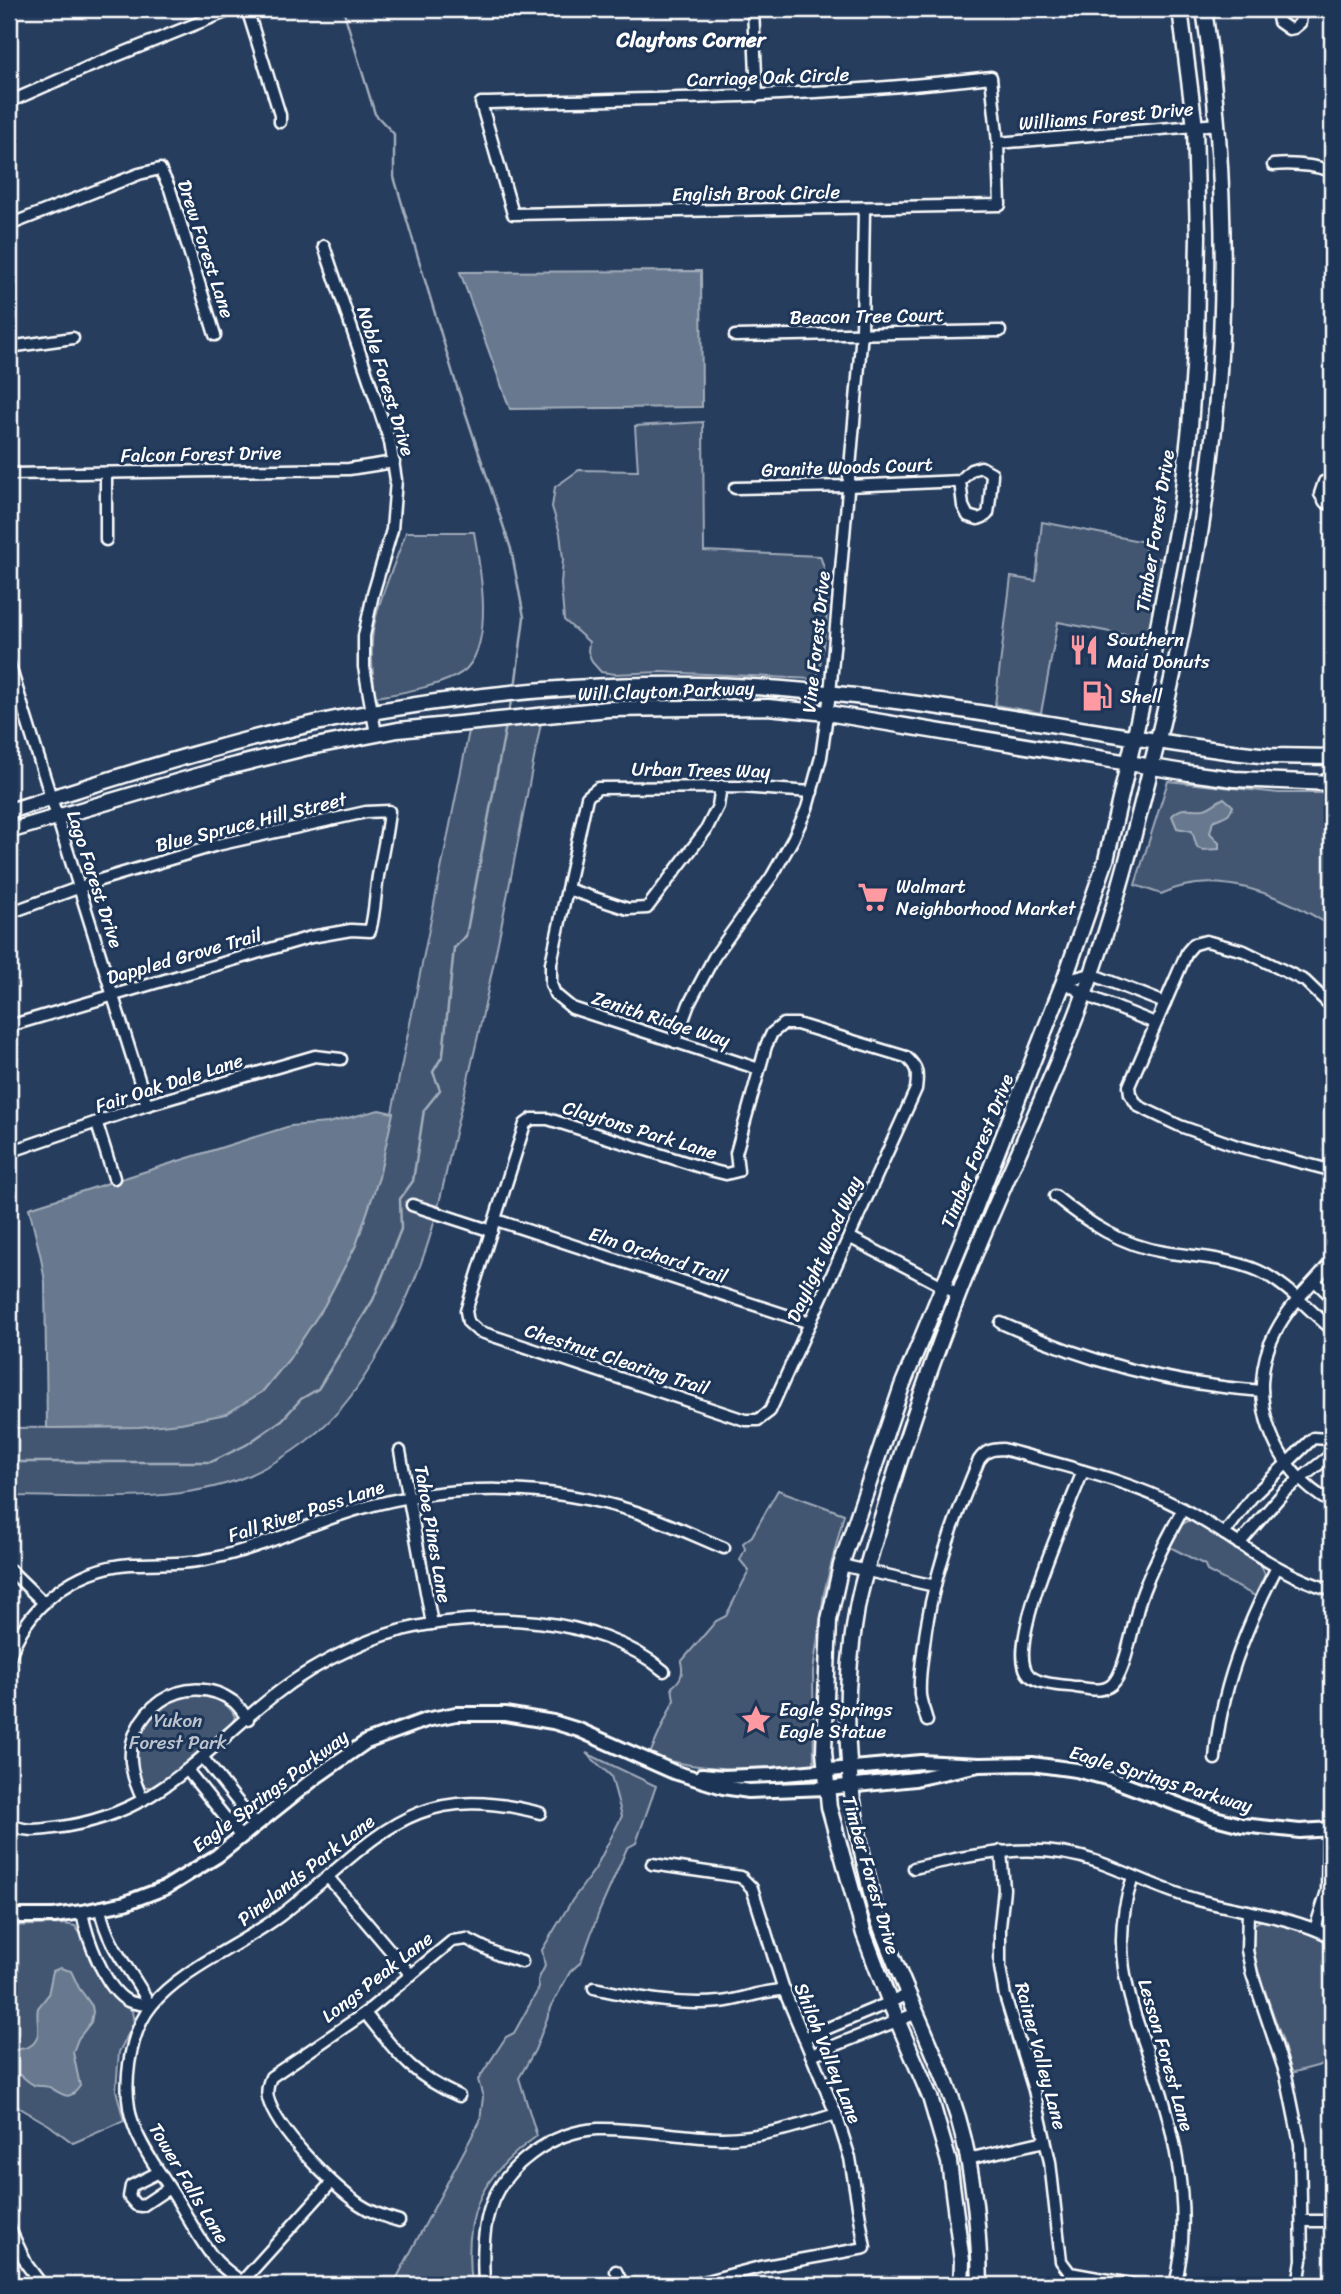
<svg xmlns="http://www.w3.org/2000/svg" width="1341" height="2294" viewBox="0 0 1341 2294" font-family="Sriracha,sans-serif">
	<rect width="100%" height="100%" fill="#263d5e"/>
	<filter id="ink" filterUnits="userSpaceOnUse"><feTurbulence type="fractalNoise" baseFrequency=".0143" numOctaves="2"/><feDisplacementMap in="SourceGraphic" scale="14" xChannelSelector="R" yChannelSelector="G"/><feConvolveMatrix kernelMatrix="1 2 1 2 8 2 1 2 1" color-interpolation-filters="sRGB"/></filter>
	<g filter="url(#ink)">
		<g fill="#425672" stroke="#a0aab8" stroke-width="2">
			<path d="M703,422l1,129 116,5c15,35 4,80 -1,117l-6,6 -152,-7 -46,2 -14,-2 -9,-10 -4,-11 1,-9 -25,-22 -3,-36 2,-25 -3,-26 -8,-26 3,-20 24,-17 59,1 -3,-45z"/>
			<polygon points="1042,522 1145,542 1145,556 1163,559 1147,639 1058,622 1041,713 995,705 1011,577 1036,581"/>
			<path d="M406,532h68c6,35 20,106 -7,136 -14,16 -70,26 -92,29 -2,-22 -5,-44 -2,-66 6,-34 22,-67 33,-99z"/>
			<path d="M541,723c-26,132 -50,266 -83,397 -11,44 -18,90 -33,132 -17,49 -43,102 -74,144 -27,36 -65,63 -106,81 -68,28 -163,19 -236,19v-68l130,-1 123,-35 27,-33 35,-53 32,-61 23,-68 90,-446z"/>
			<path d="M1168,781l111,12h53v134c-47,-31 -116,-60 -171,-33l-26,-9z"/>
			<path d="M778,1490l66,24 -20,79 -11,79 1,92 -4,2c-57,4 -105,6 -161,-10l25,-56 -2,-13c9,-7 12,-14 9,-25l35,-41 10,-5 23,-45 -9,-11 5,-11 -2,-6 9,-7z"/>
			<polygon points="1187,1521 1194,1521 1261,1565 1265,1575 1255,1596 1207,1571 1205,1565 1170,1547 1182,1525"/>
			<path d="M190,1695c18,1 38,4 45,22l-4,8 -75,62h-10c-24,-21 -5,-67 18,-82 7,-6 17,-8 26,-10z"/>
			<path d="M586,1753l70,33 -20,57 -9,5 -28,64 -18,50 -11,10 -17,31 -18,47 -16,28 18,58c-58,41 -74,79 -66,149l-53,-2 -1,2h-24l87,-164 3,-24 -5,-17 28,-43 8,-4 25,-45 -1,-8 7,-14 -3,-16 29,-48 24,-33 27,-53 -11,-40z"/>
			<polygon points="1262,1920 1302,1929 1332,1944 1332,2062 1291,2073 1282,2039 1254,1960 1253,1929 1254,1924"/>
			<polygon points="65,1924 75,1926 80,1933 90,1960 111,1991 132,2011 134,2023 119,2052 116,2090 124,2121 73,2143 49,2125 13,2104 9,2104 9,1926"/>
		</g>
		<g fill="#67788e" stroke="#a4aebb" stroke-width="2">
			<polygon points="701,271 702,407 510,409 460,272"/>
			<path d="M1224,798l9,8c-3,11 -11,10 -20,15l-3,12 9,10v6l-17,1 -5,-3 -5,-16 -15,-3 -5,-12c11,-12 19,-5 32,-7 8,-2 13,-8 20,-11z"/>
			<polygon points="379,1110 393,1113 379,1177 356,1245 324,1306 289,1359 262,1392 226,1414 181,1423 139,1427 47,1428 45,1282 41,1258 29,1208 290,1126 328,1123"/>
			<path d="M60,1968l11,3 8,17 13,18 1,6 -2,10 -13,17 -5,13 7,34c-11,16 -16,9 -29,2 -5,-3 -11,-1 -17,-3 -5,-2 -9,-7 -14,-10l-11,2v-24c6,-5 14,-3 21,-7 14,-8 5,-26 8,-38l10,-13 5,-24z"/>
		</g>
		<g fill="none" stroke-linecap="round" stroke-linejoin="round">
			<g stroke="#a4aebb" stroke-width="2.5">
				<polyline points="343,9 375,114 394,134 394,177 457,387 511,549 524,617 515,688"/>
				<polyline points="508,715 512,698"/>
				<polyline points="9,1462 211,1462 246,1445 282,1420 301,1399 318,1389 373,1300 401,1229 400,1199 413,1181 424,1110 440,1090 433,1072 443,1055 454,948 466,936 506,725"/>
			</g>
			<g stroke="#fff" stroke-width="15">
				<g id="minor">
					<polyline points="247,9 280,115 280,122"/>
					<polyline points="753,9 757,96"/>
					<polyline points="1281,9 1278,17 1279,22 1289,29 1294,28 1300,23 1301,13 1299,9"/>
					<polyline points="1317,9 1332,11"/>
					<path d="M991,77l7,66 2,62 -487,9 -32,-111c170,-4 340,-6 510,-26z"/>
					<polyline points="9,102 86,68 233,9"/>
					<polyline points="998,143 1218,124"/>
					<path d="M1273,165c22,-2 39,0 59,6"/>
					<polyline points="9,225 139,174 160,169 170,189 215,335"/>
					<polyline points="324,246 390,442 396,480 392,530 373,594 364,636 364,667 376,734"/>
					<polyline points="735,336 1000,331"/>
					<polyline points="9,347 73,338"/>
					<polyline points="106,473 106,540"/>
					<polyline points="9,474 349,469 394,462"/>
					<polyline points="1332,483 1324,482 1320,494 1325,502 1332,505"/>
					<path d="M735,488l113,-2 112,-5 11,-11 10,-3 11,6c0,3 -3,38 -4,40 -2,4 -7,5 -10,6l-10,-3 -5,-10 -3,-25"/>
					<polyline points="9,663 147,1105"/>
					<polyline points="567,889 628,909 647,908 706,830 718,806 721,786"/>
					<path d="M9,913l91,-33 117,-35 149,-33 23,-1c-2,22 -7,43 -11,65 -3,19 -3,37 -8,55l-19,-1 -40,7 -302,89"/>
					<polyline points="1064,981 1091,974 1165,1003"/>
					<polyline points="1064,981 1085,995 1155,1023"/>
					<path d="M783,1024h14l109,33c12,10 12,17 10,32l-146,322 -12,9h-13l-267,-89 -10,-9 -2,-11 59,-187 7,-5h16l162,51 16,4 12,-3 -2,-18 30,-107 6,-13z"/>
					<polyline points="675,1042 689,1004 714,957 772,876 793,839 807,808 821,757 830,694 862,332 864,209"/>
					<polyline points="759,1069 572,1008 555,994 551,984 551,963 587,797 598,788 741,787 812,792"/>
					<polyline points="97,1124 114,1178"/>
					<polyline points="9,1152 147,1105 315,1056 341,1059"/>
					<polyline points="1330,1170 1237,1146 1180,1126 1138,1106 1130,1094 1129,1086 1187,952 1194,944 1206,941 1244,951 1305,981 1332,1007"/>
					<path d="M1055,1196c33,27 66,49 109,56 32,5 66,6 95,19 26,12 47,36 68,54l5,2"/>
					<polyline points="412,1205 492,1231"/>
					<polyline points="496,1220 810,1323"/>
					<polyline points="849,1237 958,1294"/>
					<path d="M1332,1261c-20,23 -43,44 -57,72 -32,61 -2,139 57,170"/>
					<polyline points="1315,1281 1332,1297"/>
					<path d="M1001,1323c87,39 167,61 261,68"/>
					<polyline points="400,1451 432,1624"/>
					<path d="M1083,1471c-12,33 -82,181 -53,205 11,9 32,9 46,11 13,2 30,7 39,-6 11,-13 19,-61 25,-81 11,-32 27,-61 43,-91"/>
					<polyline points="1224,1534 1252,1497 1313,1438 1327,1439 1332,1447"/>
					<polyline points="1239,1544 1284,1492 1328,1457 1332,1449"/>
					<polyline points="841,1565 935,1586"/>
					<polyline points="10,1570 44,1603"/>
					<path d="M9,1660c16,-53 65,-92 121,-96 29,-1 55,1 84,-6 50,-11 96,-35 145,-49 90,-26 188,-26 277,3 30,10 59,24 88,36"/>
					<path d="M927,1721c-2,-9 -6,-17 -7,-26 -1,-15 1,-29 3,-43 7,-68 30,-130 56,-192 6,-9 13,-11 24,-11 60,17 123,30 178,59 51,27 95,67 151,82"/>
					<polyline points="203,1758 256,1825"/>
					<path d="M1215,1759c5,-68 31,-132 62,-192"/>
					<polyline points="188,1771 240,1836"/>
					<path d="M143,1800c-5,-10 -9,-20 -11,-31 -11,-56 54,-103 102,-67 5,4 9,11 14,17"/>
					<path d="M9,1822c12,11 30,8 45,6 102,-12 145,-73 219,-132 25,-20 53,-36 82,-49 55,-26 122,-32 182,-25 45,5 93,20 127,49"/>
					<polyline points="1001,1851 1004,1889 1000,1927 1000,1967 1005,1996 1034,2090 1050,2162 1061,2261 1070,2273 1136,2285"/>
					<polyline points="652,1864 741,1877 752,1888 784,1990 836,2114 850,2158 865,2248 760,2267 691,2285"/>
					<path d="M914,1868c62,-14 122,-28 184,-6 34,12 65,29 100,38 46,12 92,16 134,37"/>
					<polyline points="327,1876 411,1975"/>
					<path d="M1133,1877c-29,83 5,140 29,218 17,58 29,130 13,190"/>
					<path d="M100,1909c9,43 33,61 50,97"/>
					<polyline points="1248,1911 1247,1950 1252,1974 1286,2075 1300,2144 1302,2260 1298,2285"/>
					<path d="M82,1912c4,23 23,78 46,89 7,3 15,3 22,5"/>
					<polyline points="1315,1929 1327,1891 1328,1830"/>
					<path d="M594,1988c42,9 82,18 126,14 22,-2 42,-12 65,-12"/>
					<path d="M365,2013c32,40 46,62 94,83"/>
					<polyline points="804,2038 910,1994"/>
					<polyline points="811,2055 917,2013"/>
					<polyline points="968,2159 1045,2141"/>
					<polyline points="159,2172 131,2186 129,2197 136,2205 142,2206 169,2188"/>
					<path d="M399,2221c-14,-4 -27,-8 -40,-17 -27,-19 -83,-74 -91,-106 -2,-8 0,-14 3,-21l94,-64 87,-72 15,-2 32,16 23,7"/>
					<polyline points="1303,2221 1332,2221"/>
					<polyline points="9,2227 27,2265 42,2285"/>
					<polyline points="616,2271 623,2285"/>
					<polyline points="239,2285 331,2183"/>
					<path d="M245,2285c-10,-9 -24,-17 -32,-28 -15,-19 -26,-42 -39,-62 -13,-21 -32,-46 -40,-69 -13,-34 -6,-92 18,-121 29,-36 91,-61 129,-90 94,-72 127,-137 259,-102"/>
					<path d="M484,2285c-1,-24 -2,-50 5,-74 13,-45 64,-80 109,-82 41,-1 82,8 123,9 40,0 77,-12 115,-24"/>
				</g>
			</g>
			<g stroke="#fff" stroke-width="18">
				<g id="tertiary">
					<polyline points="702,1775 723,1777 773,1775 921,1762 979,1765 1032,1764 1076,1770 1110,1779 1215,1818 1242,1825 1300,1831 1332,1829"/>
					<polyline points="9,1916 54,1916 82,1912 125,1903 165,1888 217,1856 316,1777 366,1742 426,1720 456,1714 505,1714 553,1722 579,1730 674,1772 723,1787 749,1791 827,1788 915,1779 979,1765"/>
				</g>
			</g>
			<g stroke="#fff" stroke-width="19">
				<g id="secondary">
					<path d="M9,811c109,-34 218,-70 331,-93 149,-29 315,-42 466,-27 144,13 285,42 427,61l36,4 63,1"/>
					<polyline points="9,831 224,768 305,748 398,730 608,709 768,707 827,713 1189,773 1234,779 1332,783"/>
					<polyline points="961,2285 962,2261 949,2162 930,2097 890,2003 864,1934 829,1807 824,1751 829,1620 841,1565 902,1386 974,1211 1064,981 1106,860 1150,669 1181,505 1190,427 1196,338 1198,236 1195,127 1180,9"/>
					<path d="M980,2285c-1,-62 -7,-127 -28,-186 -22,-60 -51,-116 -72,-175 -6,-15 -9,-31 -12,-46 -23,-91 -27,-177 -11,-270 7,-38 21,-76 32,-114 21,-68 44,-135 70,-201 39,-100 87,-195 124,-295 28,-74 48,-150 67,-227 36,-141 64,-286 71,-432 5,-110 -1,-221 -17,-330"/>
				</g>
			</g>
			<use href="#minor" stroke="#1d3557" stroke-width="10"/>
			<use href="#tertiary" stroke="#1d3557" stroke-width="12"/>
			<use href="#secondary" stroke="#1d3557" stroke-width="14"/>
		</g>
	</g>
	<defs>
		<g id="restaurant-bare" transform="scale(2.415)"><path d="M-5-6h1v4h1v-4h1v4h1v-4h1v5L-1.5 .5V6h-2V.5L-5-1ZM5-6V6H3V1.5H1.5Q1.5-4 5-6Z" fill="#ff9aa2" stroke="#1d3557" stroke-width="2.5" paint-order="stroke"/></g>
		<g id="fuel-bare" transform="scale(2.415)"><path d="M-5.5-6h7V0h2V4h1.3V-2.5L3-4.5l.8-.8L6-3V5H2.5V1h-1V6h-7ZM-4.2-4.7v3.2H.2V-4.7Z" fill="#ff9aa2" stroke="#1d3557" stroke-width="2.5" paint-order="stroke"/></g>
		<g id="supermarket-bare" transform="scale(2.415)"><path d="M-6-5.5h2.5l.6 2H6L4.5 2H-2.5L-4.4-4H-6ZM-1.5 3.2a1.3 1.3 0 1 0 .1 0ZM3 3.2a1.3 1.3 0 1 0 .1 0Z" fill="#ff9aa2" stroke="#1d3557" stroke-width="2.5" paint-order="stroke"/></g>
		<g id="sight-bare" transform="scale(2.415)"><path d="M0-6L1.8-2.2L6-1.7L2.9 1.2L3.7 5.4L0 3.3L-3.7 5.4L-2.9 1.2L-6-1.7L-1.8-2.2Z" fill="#ff9aa2" stroke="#1d3557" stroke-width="2.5" paint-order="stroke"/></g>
	</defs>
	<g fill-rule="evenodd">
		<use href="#restaurant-bare" x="1084" y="650"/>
		<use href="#fuel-bare" x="1097" y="696"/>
		<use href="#supermarket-bare" x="873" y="897"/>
		<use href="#sight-bare" x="756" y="1720"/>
	</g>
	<g text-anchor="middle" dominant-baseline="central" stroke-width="6" stroke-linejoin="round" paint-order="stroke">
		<g font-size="19" fill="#fff" stroke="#1d3557">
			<text transform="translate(768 77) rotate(-2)">Carriage Oak Circle</text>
			<text transform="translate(1106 116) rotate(-5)">Williams Forest Drive</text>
			<text transform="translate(756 193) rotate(-1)">English Brook Circle</text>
			<text transform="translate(206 249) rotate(72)">Drew Forest Lane</text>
			<text transform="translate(867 316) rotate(-1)">Beacon Tree Court</text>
			<text transform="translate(386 381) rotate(73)">Noble Forest Drive</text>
			<text transform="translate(201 454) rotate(-1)">Falcon Forest Drive</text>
			<text transform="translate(847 467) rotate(-2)">Granite Woods Court</text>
			<text transform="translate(1155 531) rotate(-81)">Timber Forest Drive</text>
			<text transform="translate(816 642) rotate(-84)">Vine Forest Drive</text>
			<text transform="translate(666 691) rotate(-2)">Will Clayton Parkway</text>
			<text transform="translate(701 770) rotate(1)">Urban Trees Way</text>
			<text transform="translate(251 822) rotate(-14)">Blue Spruce Hill Street</text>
			<text transform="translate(95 879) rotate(72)">Lago Forest Drive</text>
			<text transform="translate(184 956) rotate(-16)">Dappled Grove Trail</text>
			<text transform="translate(661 1019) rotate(18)">Zenith Ridge Way</text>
			<text transform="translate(169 1083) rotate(-18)">Fair Oak Dale Lane</text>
			<text transform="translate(640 1130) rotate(17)">Claytons Park Lane</text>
			<text transform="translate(977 1151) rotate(-68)">Timber Forest Drive</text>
			<text transform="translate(824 1249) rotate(-66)">Daylight Wood Way</text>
			<text transform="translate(658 1255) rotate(18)">Elm Orchard Trail</text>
			<text transform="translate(617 1359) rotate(18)">Chestnut Clearing Trail</text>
			<text transform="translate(306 1511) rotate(-18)">Fall River Pass Lane</text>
			<text transform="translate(433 1534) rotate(80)">Tahoe Pines Lane</text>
			<text transform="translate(1161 1779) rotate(17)">Eagle Springs Parkway</text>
			<text transform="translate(270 1791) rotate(-37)">Eagle Springs Parkway</text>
			<text transform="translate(306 1870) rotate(-38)">Pinelands Park Lane</text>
			<text transform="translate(871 1875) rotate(74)">Timber Forest Drive</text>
			<text transform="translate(377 1977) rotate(-38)">Longs Peak Lane</text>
			<text transform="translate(828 2053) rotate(68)">Shiloh Valley Lane</text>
			<text transform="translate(1166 2055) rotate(74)">Lesson Forest Lane</text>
			<text transform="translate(1041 2056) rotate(75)">Rainer Valley Lane</text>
			<text transform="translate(189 2183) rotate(59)">Tower Falls Lane</text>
		</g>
		<g font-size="19" fill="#fff" stroke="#1d3557" text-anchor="start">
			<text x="1107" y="639">Southern<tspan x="1107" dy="22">Maid Donuts</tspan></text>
			<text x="1120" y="696">Shell</text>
			<text x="896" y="886">Walmart<tspan x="896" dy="22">Neighborhood Market</tspan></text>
			<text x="779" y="1709">Eagle Springs<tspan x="779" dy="22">Eagle Statue</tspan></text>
		</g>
		<g font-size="19" fill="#bdc4ce" stroke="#1d3557">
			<text x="178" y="1720">Yukon<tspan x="178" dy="22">Forest Park</tspan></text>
		</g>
		<g font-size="21" font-weight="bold" fill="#fff" stroke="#1d3557">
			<text x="691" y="40">Claytons Corner</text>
		</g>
	</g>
	<rect width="1341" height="2294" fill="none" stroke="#1d3557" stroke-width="35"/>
	<rect x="18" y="18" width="1306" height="2259" fill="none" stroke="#fff" stroke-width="2.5" filter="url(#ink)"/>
</svg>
